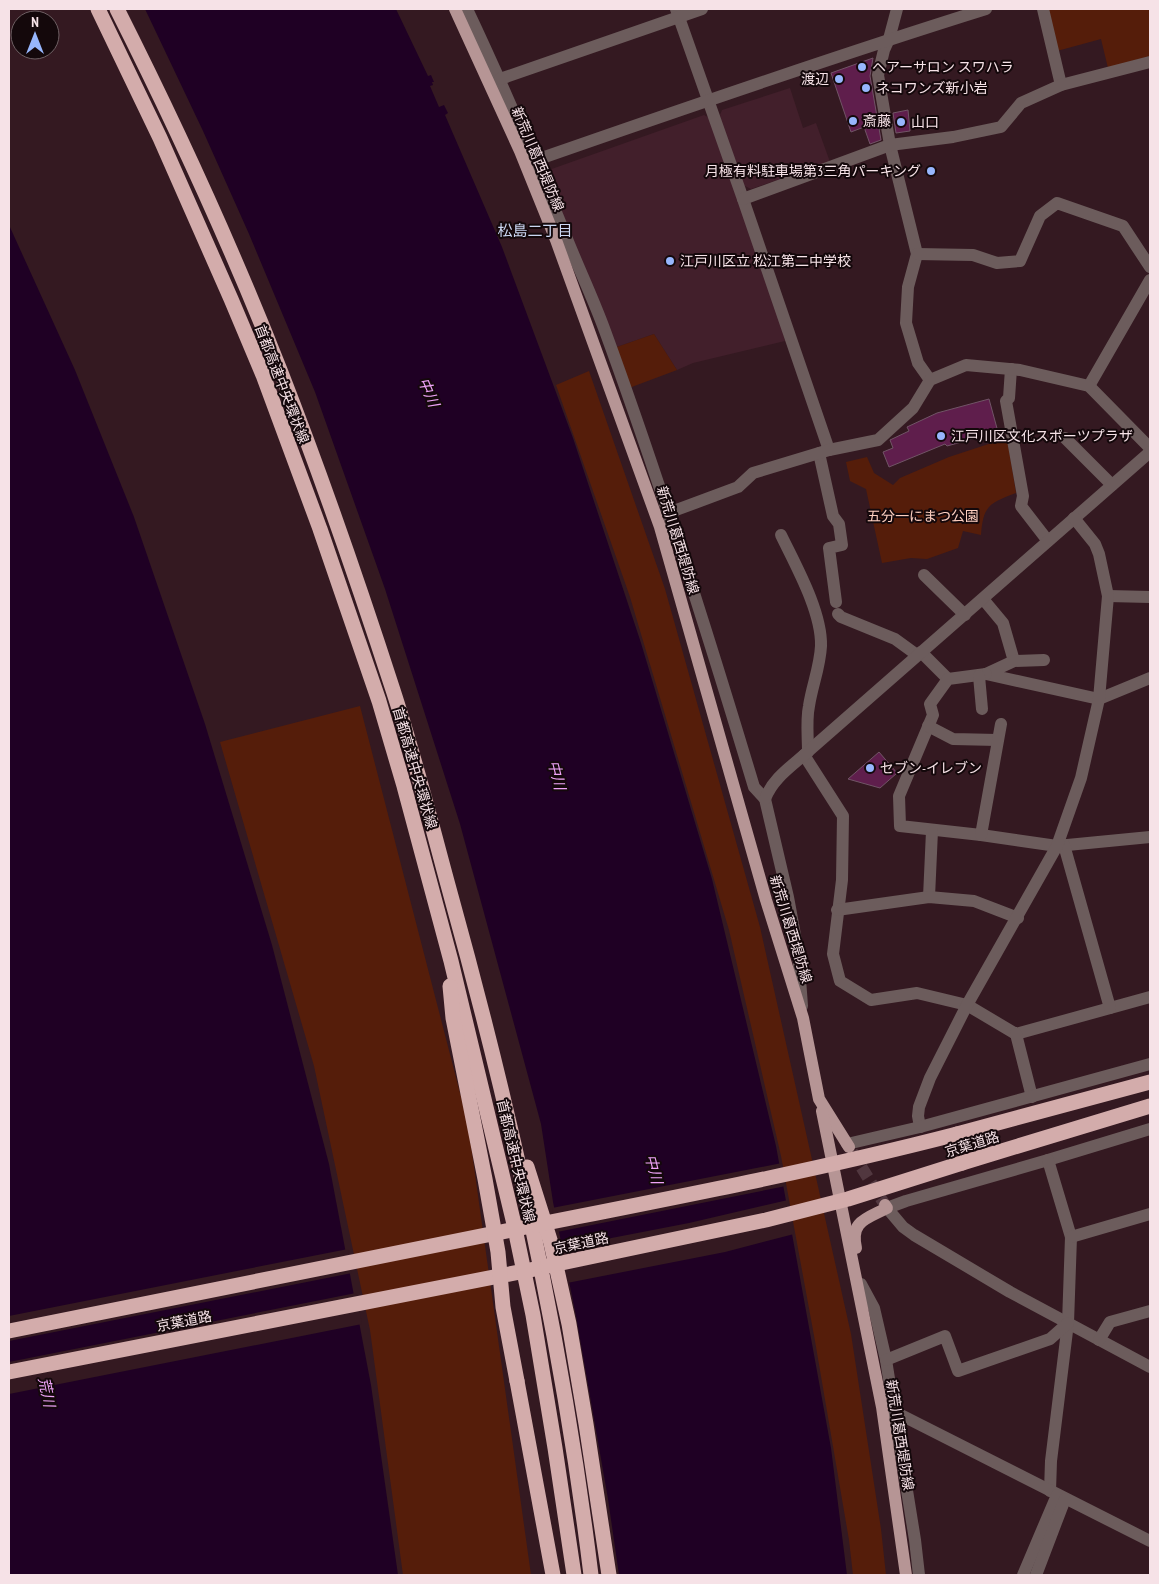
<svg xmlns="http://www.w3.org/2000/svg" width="1159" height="1584" viewBox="0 0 1159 1584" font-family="'PT Sans Narrow','Noto Sans JP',sans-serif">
	<rect width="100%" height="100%" fill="#341921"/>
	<polygon fill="#421f2b" points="790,88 803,128 816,123 830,162 751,189 745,186 785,341 693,363 677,370 654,334 614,348 546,171 704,115 722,125 720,115 722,110"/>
	<g fill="#551d0a">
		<polygon points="1047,9 1150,9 1150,56 1108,68 1101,39 1057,51"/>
		<polygon points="654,334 677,370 629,388 614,348"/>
		<polygon points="589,371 665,589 760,927 851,1334 881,1529 886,1575 853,1575 849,1540 815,1341 781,1156 729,930 630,597 556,385"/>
		<path d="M1007,438l9,55c-26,10 -33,12 -35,42l-18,-4 -5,17 -31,11 -16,-1 -29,5 -16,-74 -16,-8 -4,-19 21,-5 7,16 19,12 7,-7 49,-21z"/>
		<polygon points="360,706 468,1124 531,1575 403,1575 370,1330 314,1066 220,742"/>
	</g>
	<g fill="#1f0024">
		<polygon points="145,9 396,9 428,76 431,75 434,82 432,82 433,85 430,86 439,107 444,105 448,113 445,115 502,247 573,438 641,643 712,879 776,1146 831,1448 847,1575 619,1575 608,1499 576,1316 553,1202 541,1124 460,824 385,589 315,392 249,234 203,131"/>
		<polygon points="9,225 75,370 134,517 205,724 272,945 329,1164 371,1385 398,1575 9,1575"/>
	</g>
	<g fill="#341921">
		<polygon points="782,1163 786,1186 557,1232 552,1208"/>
		<polygon points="788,1200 794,1234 725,1252 567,1283 560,1248 689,1223"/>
		<polygon points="348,1249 352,1273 9,1341 9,1316"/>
		<polygon points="356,1293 362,1324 9,1394 9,1362"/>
	</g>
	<g fill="#5f1e4c" stroke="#715466">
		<polygon points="873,58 870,76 881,140 870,144 864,127 851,132 831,73"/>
		<polygon points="908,110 910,131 896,133 893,113"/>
		<polygon points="989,399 998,432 947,446 945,444 889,467 883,452 893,448 890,440 909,431 907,427 937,413"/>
		<polygon points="879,752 897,773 880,788 848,779"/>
	</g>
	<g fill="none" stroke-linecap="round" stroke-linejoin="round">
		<polyline stroke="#51373f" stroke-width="12" stroke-dasharray="12 6" stroke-linecap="butt" points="852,1152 885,1205"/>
		<g stroke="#6c5c5c" stroke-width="12">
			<path d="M467,9c35,74 67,149 98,225 13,33 28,64 40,97 55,150 103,303 149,456l11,12 23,98 10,54 4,55"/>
			<polyline points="676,9 743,199 829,450"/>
			<polyline points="897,9 889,39 884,50 878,75 890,145 917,254 908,287 906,323 918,363 930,380"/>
			<polyline points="1043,9 1061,85"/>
			<polyline points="500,79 702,9"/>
			<path d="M536,160c149,-52 299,-104 450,-151"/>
			<polyline points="743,199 890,145 953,137 1001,127 1021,103 1061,85 1150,62"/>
			<polyline points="917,254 973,255 997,263 1020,261 1040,216 1057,203 1123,226 1150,267"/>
			<polyline points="1011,369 1009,398 1006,401 1023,496 1021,506 1048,541"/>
			<polyline points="1089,386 1150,280"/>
			<polyline points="1065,438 1112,485"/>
			<polyline points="819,453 833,516 839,524 842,545 829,548 836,602"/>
			<polyline points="668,513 738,487 753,473 829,450 878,440 913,408 930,380 966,365 1020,370 1089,386 1150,448"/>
			<path d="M781,535c15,31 41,77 40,111 -1,21 -9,40 -12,60 -3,14 -1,31 -1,46"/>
			<polyline points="924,575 965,615"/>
			<polyline points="1108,596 1150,597"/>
			<polyline points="983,599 1003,623 1014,661"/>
			<polyline points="838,614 841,617 895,639 917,655"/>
			<polyline points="921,652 948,679"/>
			<polyline points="1044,660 1014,661 986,674 1099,699 1150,678"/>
			<polyline points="986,674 948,679 930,704 933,715 899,796 900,826 981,835 1057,846 1150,837"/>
			<polyline points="979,676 982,709"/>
			<polyline points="928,726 953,739 997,740"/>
			<polyline points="804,755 843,816 842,880 833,954 840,981 871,1000 917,993 967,1005 1016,1034 1150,997"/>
			<path d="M765,799c7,-19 24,-31 39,-44l346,-303"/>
			<polyline points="981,835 1001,724"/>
			<polyline points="1064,845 1110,1008"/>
			<polyline points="929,897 932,831"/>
			<polyline points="837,910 929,897 974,901 1018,918"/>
			<polyline points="1016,1034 1032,1097"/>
			<polyline points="920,1127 918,1116 919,1107 930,1078 967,1005 1057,846 1081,778 1099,699 1108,596 1099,554 1095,544 1074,518"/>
			<polyline points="1150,1129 1048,1160 906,1201 887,1208 903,1227 914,1235 1010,1292 1150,1367"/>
			<polyline points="847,1144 920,1127 1150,1064"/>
			<polyline points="1048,1160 1071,1237 1068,1323 1051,1461 1050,1491"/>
			<polyline points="1071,1237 1150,1214"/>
			<polyline points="861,1284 874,1308 886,1360 915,1540 919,1575"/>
			<polyline points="1099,1340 1110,1322 1150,1311"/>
			<polyline points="886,1360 945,1336 958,1371 1050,1339 1068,1323"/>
			<polyline points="895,1412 1150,1541"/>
			<polyline points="1023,1575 1057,1495"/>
			<polyline points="1036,1575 1065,1499"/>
		</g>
		<g stroke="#b69595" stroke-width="12">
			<polyline points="455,9 520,151 556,240 660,527 766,900 803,1018 819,1099 849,1147"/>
			<polyline points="822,1111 882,1407 906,1575"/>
			<path d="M856,1248c-6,-27 10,-29 31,-40l-2,-3"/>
		</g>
		<g stroke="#d3acab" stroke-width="15">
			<polyline points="957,1134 1150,1082"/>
			<polyline points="962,1163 1150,1106"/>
			<polyline points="9,1331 536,1225"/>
			<polyline points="9,1372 545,1267"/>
			<polyline points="517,1381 553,1575"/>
		</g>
		<g stroke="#d3acab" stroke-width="15">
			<polyline points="98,9 160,138 231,299 263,375 320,529 379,701 404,786 451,961 514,1224 533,1315 555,1448 574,1575"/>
			<path d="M117,9c59,117 115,239 163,361 41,105 78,212 113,320 22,67 39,137 58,206 62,223 112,450 140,679"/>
			<polyline points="450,986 453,1018 485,1179 498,1252 503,1307 517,1381"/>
			<polyline points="527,1167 551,1243 569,1324 586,1424 609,1575"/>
			<path d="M536,1225c141,-28 282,-55 421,-91"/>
			<polyline points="547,1266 766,1220 848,1199 962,1163"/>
		</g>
	</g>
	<g fill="#97b6fd" stroke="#14080b" stroke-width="2">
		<circle cx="862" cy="67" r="5"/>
		<circle cx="839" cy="79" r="5"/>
		<circle cx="866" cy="88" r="5"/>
		<circle cx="853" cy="121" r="5"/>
		<circle cx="901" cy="122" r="5"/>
		<circle cx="931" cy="171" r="5"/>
		<circle cx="670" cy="261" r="5"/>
		<circle cx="941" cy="436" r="5"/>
		<circle cx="870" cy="768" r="5"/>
	</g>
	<g text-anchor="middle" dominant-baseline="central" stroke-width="4" stroke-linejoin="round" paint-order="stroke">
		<g font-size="14" fill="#f6e2e7" stroke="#14080b" text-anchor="start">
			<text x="872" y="67">ヘアーサロン スワハラ</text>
			<text x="829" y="79" text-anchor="end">渡辺</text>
			<text x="876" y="88">ネコワンズ新小岩</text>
			<text x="863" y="121">斎藤</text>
			<text x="911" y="122">山口</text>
			<text x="921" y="171" text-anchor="end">月極有料駐車場第3三角パーキング</text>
			<text x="680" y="261">江戸川区立 松江第二中学校</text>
			<text x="951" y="436">江戸川区文化スポーツプラザ</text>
			<text x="880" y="768">セブン-イレブン</text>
		</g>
		<g font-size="14" fill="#f6e2e7" stroke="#14080b">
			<text transform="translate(538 159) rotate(67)">新荒川葛西堤防線</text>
			<text transform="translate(282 384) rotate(69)">首都高速中央環状線</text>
			<text transform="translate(678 540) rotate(73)">新荒川葛西堤防線</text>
			<text transform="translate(415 768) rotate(74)">首都高速中央環状線</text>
			<text transform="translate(791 929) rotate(73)">新荒川葛西堤防線</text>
			<text transform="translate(972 1144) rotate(-17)">京葉道路</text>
			<text transform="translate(516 1161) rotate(77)">首都高速中央環状線</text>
			<text transform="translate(581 1243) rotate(-12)">京葉道路</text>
			<text transform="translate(184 1321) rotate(-11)">京葉道路</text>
			<text transform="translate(900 1435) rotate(81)">新荒川葛西堤防線</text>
		</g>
		<g font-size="14" fill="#fdcfc0" stroke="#14080b">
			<text x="923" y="516">五分一にまつ公園</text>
		</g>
		<g font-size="15" fill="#cbd7f2" stroke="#14080b">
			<text x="535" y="230">松島二丁目</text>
		</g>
		<g font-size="15" font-style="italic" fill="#eea3f7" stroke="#14080b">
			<text transform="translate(429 392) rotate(67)">中川</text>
			<text transform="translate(557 775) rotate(76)">中川</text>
			<text transform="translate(654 1169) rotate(76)">中川</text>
			<text transform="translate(47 1392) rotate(78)">荒川</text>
		</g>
	</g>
	<rect width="1159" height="1584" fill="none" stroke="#f6e2e7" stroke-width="20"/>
	<g transform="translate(35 35)"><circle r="24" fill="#14080b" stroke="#6e5f63"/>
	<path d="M0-4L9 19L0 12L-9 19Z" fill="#97b6fd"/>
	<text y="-8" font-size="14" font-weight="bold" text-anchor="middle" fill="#f6e2e7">N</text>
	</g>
</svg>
